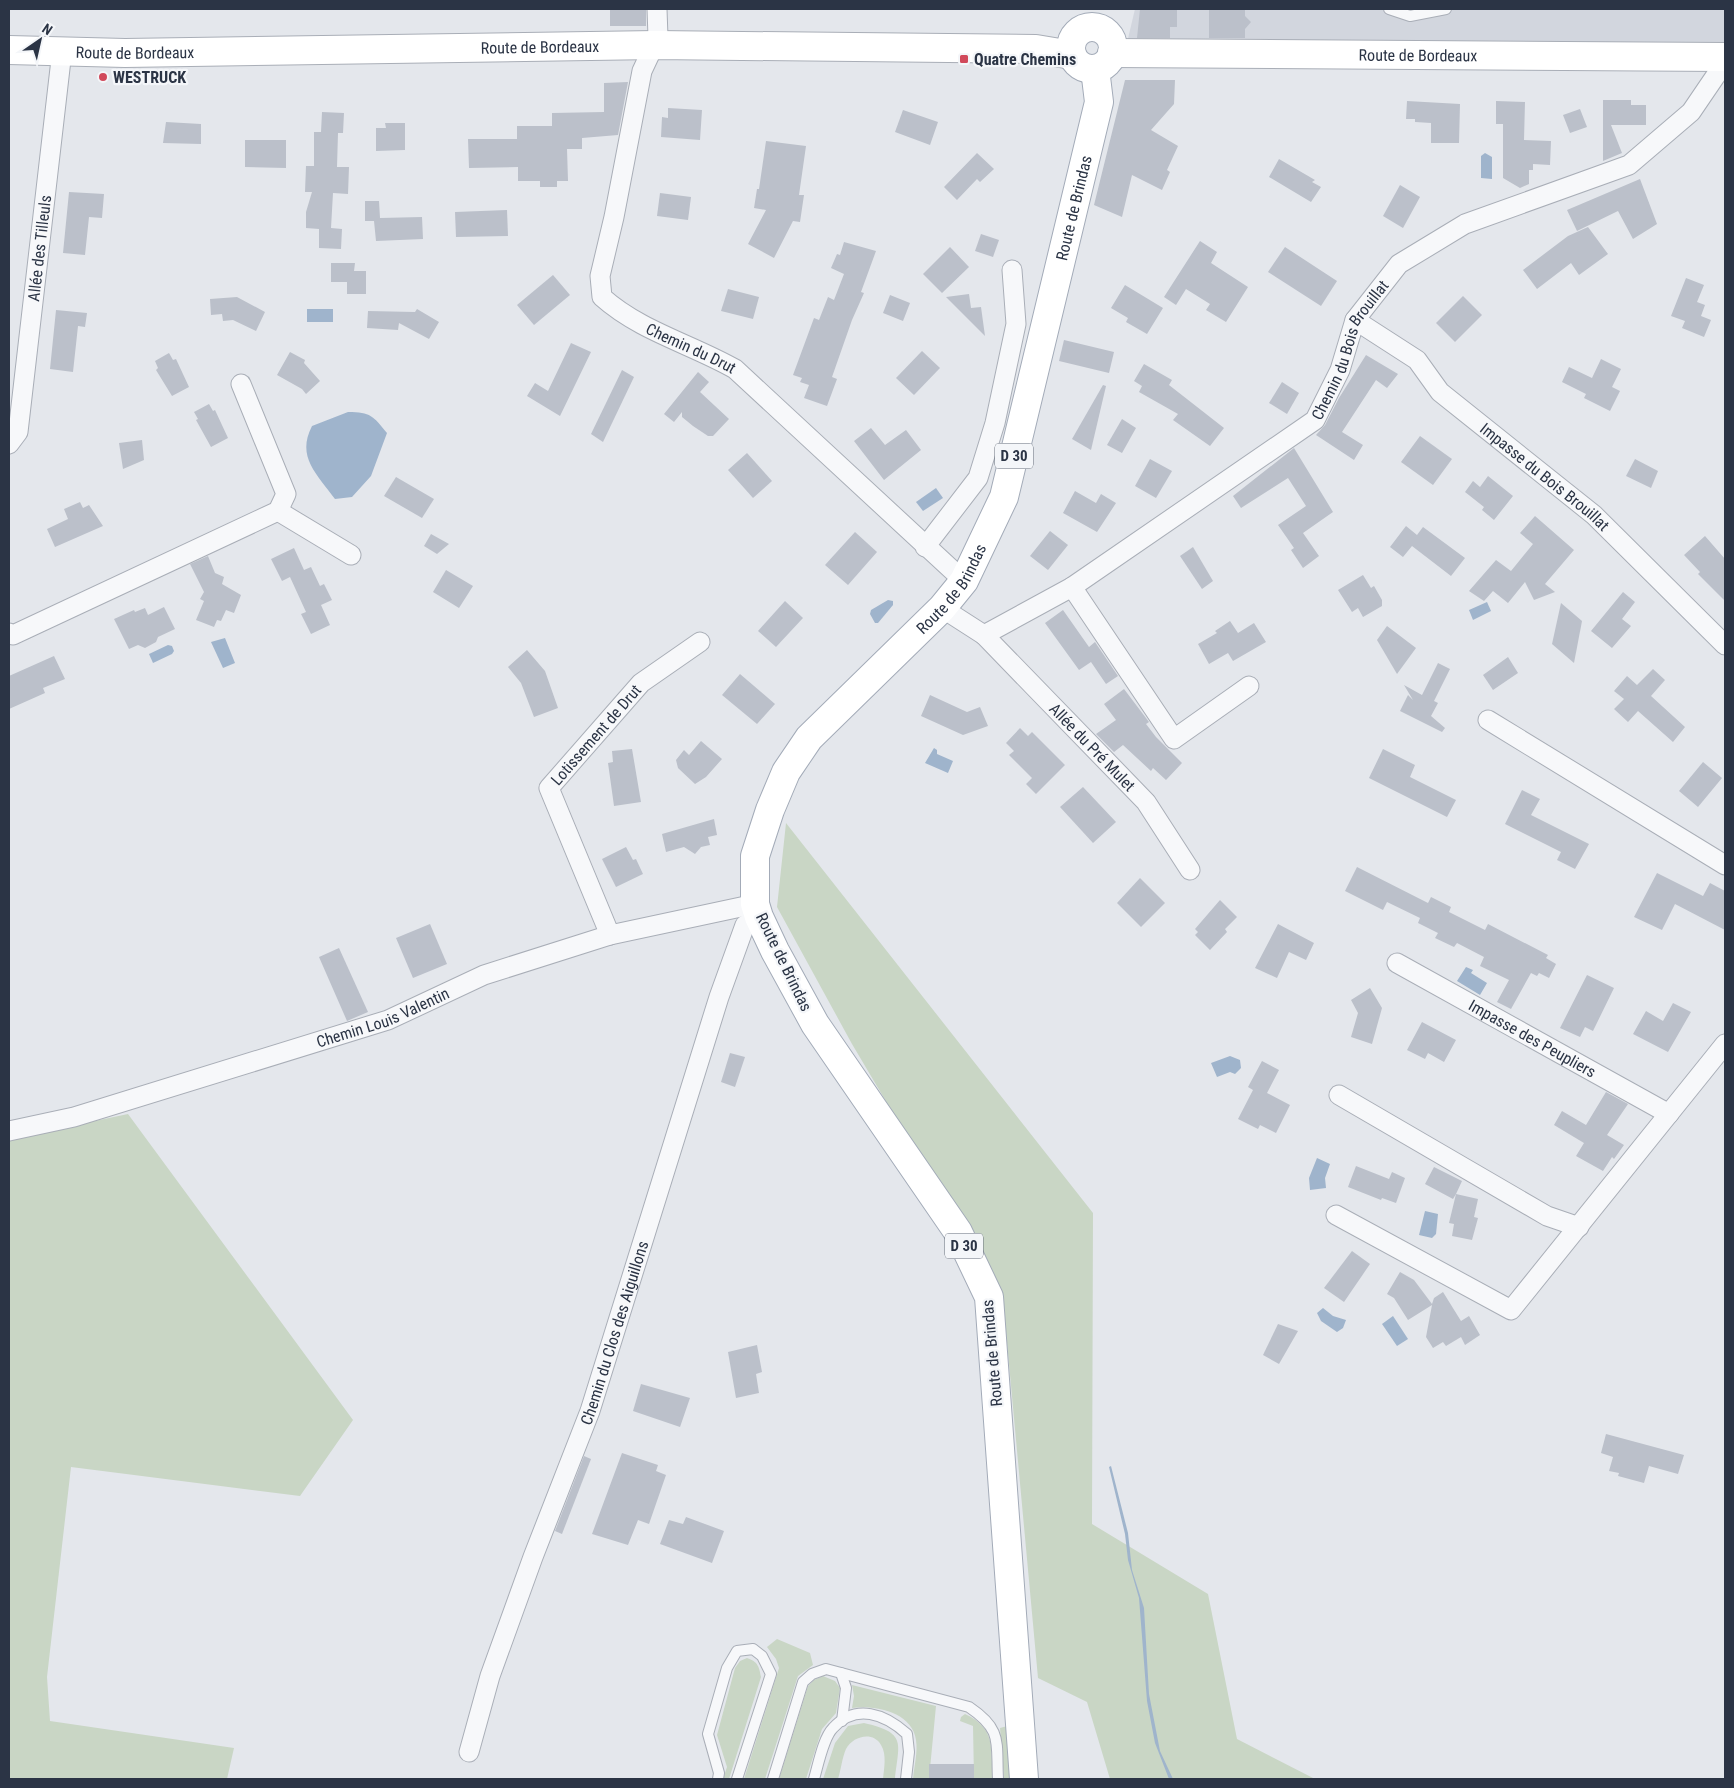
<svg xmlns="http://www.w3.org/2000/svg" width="1734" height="1788" viewBox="0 0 1734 1788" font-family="'Roboto Condensed',sans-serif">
	<rect width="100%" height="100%" fill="#e4e7ec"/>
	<polygon fill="#d2d6de" points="1135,9 1725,9 1725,46 1126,47"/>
	<g fill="#c9d6c5">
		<polygon points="786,823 1093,1213 1092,1524 1208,1594 1237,1739 1315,1779 1110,1779 1087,1702 1038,1678 1003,1299 852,1044 777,907"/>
		<polygon points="128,1114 353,1420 300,1496 71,1467 47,1677 50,1721 234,1748 227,1779 9,1779 9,1139"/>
		<polygon points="777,1639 810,1653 813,1665 798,1676 765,1779 744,1779 779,1668 776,1659 767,1647"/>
		<path d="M747,1658c11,4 12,8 14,19l-32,102h-6l4,-12 -10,-32 18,-67 5,-7z"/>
		<polygon points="823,1676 835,1681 840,1688 836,1713 822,1729 806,1779 779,1779 808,1686 814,1680"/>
		<path d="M852,1685l84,21 -7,73h-16c1,-12 5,-27 3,-39 -4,-28 -41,-35 -64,-32l2,-12z"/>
		<path d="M965,1714c32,15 25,34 28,65h-19l-1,-53 -13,-5 1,-4z"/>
		<path d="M864,1723c43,10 35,19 31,56h-12c1,-10 4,-25 -2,-34 -8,-14 -28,-9 -35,4 -4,9 -5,21 -8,30h-15l12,-36 13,-17z"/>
		<polygon points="1011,1725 1015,1779 1004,1779 1000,1728"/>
	</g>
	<g fill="#9fb4cc">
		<polygon points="1485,153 1492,157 1492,179 1481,178 1481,156"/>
		<rect x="307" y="309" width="26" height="13"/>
		<path d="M348,412c23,0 25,4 39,21l-16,43 -19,21 -17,2c-18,-25 -39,-42 -23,-73z"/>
		<polygon points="936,488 943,498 923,511 916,502"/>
		<polygon points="888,600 893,601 893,605 878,623 875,623 870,614 871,610"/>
		<polygon points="1487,602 1491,611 1473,620 1469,610"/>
		<polygon points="225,638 235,663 223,668 211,642"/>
		<polygon points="168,645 172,646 174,651 172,654 153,663 149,654"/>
		<polygon points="934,748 937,750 937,754 953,761 948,773 925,763"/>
		<polygon points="1466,967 1473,970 1471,973 1487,983 1480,995 1457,981"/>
		<polygon points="1230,1056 1240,1060 1241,1068 1235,1074 1230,1072 1217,1077 1211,1063"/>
		<polygon points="1317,1158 1330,1164 1325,1178 1326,1188 1310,1190 1309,1178"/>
		<polygon points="1425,1211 1438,1214 1436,1234 1432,1238 1419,1235"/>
		<polygon points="1323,1308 1333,1316 1346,1320 1343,1328 1337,1332 1321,1321 1317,1313"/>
		<polygon points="1393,1316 1408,1339 1397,1346 1382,1324"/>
		<polygon points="1111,1466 1128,1533 1132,1570 1144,1608 1149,1694 1160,1751 1173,1779 1169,1779 1155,1743 1147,1701 1139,1598 1128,1560 1125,1534 1109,1467"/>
	</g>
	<g fill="#bbc0ca">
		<rect x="610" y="9" width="36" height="17"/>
		<polygon points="1140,9 1177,9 1177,27 1170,27 1170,38 1137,38"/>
		<polygon points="1209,9 1245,9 1245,16 1251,22 1245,29 1245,38 1209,38"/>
		<polygon points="1125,80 1175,80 1174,104 1151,130 1178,146 1167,170 1170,172 1162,190 1132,175 1122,217 1094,205"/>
		<polygon points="628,82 618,135 582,138 582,149 567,149 568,181 557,181 557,187 540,187 540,181 518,181 518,167 469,168 468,139 517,139 517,126 552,126 552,113 604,112 604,83"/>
		<polygon points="1603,100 1631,100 1631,105 1646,105 1646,125 1611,125 1622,153 1603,161"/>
		<polygon points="1407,101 1460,104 1459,143 1431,143 1431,123 1415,122 1415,119 1406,119"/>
		<polygon points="1496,101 1525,102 1524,140 1551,141 1550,165 1533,164 1533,170 1529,170 1529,184 1520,188 1503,178 1503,124 1496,124"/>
		<polygon points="668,108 702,110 700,140 661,137 662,117 668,118"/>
		<polygon points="1580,109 1587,127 1570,133 1563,115"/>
		<polygon points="903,110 938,122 930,145 895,132"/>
		<polygon points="322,112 344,113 343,133 338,133 337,167 349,167 348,194 333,193 331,228 342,229 341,249 319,248 319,229 306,228 306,212 312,192 305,192 306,166 314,166 314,132 321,132"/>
		<polygon points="166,122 201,124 201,144 163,143"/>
		<polygon points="385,123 405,123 405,150 376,151 376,128 386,128"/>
		<polygon points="245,140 286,140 286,168 245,167"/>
		<polygon points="766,141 806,146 799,195 804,195 800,222 793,221 774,258 748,244 766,210 754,208 757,189 759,189"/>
		<polygon points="977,153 994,169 980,182 977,179 957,200 944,187"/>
		<polygon points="1279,159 1315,180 1312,182 1321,187 1311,202 1269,177"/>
		<polygon points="1640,179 1657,224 1633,239 1618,211 1577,231 1567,210"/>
		<polygon points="1400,185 1420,197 1403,228 1383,216"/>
		<polygon points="69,192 104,194 102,218 89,217 85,255 63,253"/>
		<polygon points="660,193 691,197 688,220 657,216"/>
		<polygon points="365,201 379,201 380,218 422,217 423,239 376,241 374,221 365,221"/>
		<polygon points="507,210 508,236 456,237 455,212"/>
		<polygon points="1588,227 1608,254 1579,275 1571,263 1537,289 1523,270 1568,236"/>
		<polygon points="981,234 999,240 993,257 975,251"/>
		<polygon points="1200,241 1217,252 1211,263 1248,287 1226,322 1206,310 1210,304 1186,289 1176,305 1164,297"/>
		<polygon points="844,242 876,251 861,292 864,293 852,320 832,377 837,379 827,406 804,398 809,385 800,382 802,378 793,375 814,318 819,320 828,297 834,300 844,274 831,268 837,254 840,255"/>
		<polygon points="950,247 969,267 942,293 923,274"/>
		<polygon points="1285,247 1337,281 1321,306 1268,272"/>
		<polygon points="331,263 355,263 354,271 366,271 366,294 347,294 347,282 331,282"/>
		<polygon points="553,275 570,295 534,325 517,305"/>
		<polygon points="1686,278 1704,285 1697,302 1705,305 1701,316 1711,320 1704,337 1682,328 1685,321 1671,316"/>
		<polygon points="1125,285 1163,308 1147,334 1126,322 1128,318 1111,308"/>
		<polygon points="728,289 759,297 753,319 721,311"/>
		<polygon points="969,294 971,308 981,307 985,336 946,297"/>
		<polygon points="890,295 910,303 903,321 883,313"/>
		<polygon points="1463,296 1482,315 1455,342 1436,323"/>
		<polygon points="237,297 265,312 256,331 233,320 223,321 222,314 211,315 210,299"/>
		<polygon points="417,309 439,322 429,339 399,323 398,330 367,328 368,311 415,312"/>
		<polygon points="56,310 87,313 85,327 78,326 73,372 50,369"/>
		<polygon points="1064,340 1114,352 1109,373 1059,361"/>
		<polygon points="571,343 591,352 560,416 527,396 535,383 548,391"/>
		<polygon points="922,351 940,368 914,395 896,378"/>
		<polygon points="290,352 305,360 304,363 320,381 306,394 302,389 277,375"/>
		<polygon points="169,353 173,360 176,359 189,387 172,396 156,370 158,368 155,361"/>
		<polygon points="1366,355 1398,374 1387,388 1376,380 1342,432 1363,445 1354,460 1316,435 1325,425 1339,398"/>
		<polygon points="1601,359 1621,369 1612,387 1620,391 1610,411 1584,398 1586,394 1562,382 1569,367 1592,378"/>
		<polygon points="1144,364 1172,380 1169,385 1224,428 1210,446 1173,420 1178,414 1139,392 1142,386 1134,381"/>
		<polygon points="622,370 634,377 603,442 591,434"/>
		<polygon points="698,372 709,382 700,392 729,419 713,436 708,436 693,426 682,417 682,412 674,422 664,414"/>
		<polygon points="1282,382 1299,393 1287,414 1269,403"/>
		<polygon points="1103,385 1106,386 1091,450 1072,439"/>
		<polygon points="209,404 213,411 215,410 228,438 211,447 196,420 198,419 194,412"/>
		<polygon points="1122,419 1136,428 1122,453 1107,445"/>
		<polygon points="871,428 885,445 906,430 921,450 884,480 854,441"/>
		<polygon points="1420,436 1452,459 1433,485 1401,462"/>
		<polygon points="142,440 144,460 123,469 119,443"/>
		<polygon points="1294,448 1333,512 1303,533 1319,556 1303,568 1291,550 1294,548 1278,525 1306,506 1288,478 1241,508 1233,496"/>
		<polygon points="747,453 772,481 753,498 728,470"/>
		<polygon points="1150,459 1172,471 1156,498 1135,486"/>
		<polygon points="1635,459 1658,471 1651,488 1626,476"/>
		<polygon points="1488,476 1513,496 1494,520 1482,510 1484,507 1465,492 1473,481 1480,487"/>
		<polygon points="396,477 434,499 422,518 384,496"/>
		<polygon points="1075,491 1096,503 1101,494 1116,503 1097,532 1063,513"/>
		<polygon points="80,502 83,508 89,505 103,526 55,547 47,529 68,519 64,509"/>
		<polygon points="1535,516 1574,550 1545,584 1555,592 1534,600 1525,582 1508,603 1493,591 1484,601 1469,591 1496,560 1511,571 1533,544 1520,533"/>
		<polygon points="1406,526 1417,535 1423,527 1465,558 1451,576 1412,546 1403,557 1390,547"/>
		<polygon points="1050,531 1068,545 1048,570 1030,556"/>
		<polygon points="855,532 877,552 848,585 825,565"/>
		<polygon points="431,534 449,544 437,554 424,546"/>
		<polygon points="1705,536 1725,559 1725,601 1698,574 1700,572 1684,555"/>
		<polygon points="1193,547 1213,581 1202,589 1180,556"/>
		<polygon points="294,548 304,570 311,567 320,586 324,584 332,600 321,605 330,625 311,634 301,614 306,612 290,577 282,581 271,559"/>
		<polygon points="208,556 215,573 224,577 222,584 241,595 234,613 226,610 221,621 217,620 214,627 196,620 204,601 200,599 204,592 190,564"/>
		<polygon points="446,570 473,586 459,608 433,592"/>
		<polygon points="1363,575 1371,588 1374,586 1382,600 1382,606 1363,617 1358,608 1352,612 1338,590"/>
		<polygon points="1623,592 1635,602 1622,619 1631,626 1612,648 1591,631"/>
		<polygon points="785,601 803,618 776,647 758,631"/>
		<polygon points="1561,603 1582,621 1574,663 1552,644"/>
		<polygon points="164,607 175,629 158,637 156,642 145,648 138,645 129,649 114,619 134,610 135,612 145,608 148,615"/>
		<polygon points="1063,610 1089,647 1095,642 1118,676 1106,684 1091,662 1079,670 1045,623"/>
		<polygon points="1230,621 1238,633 1254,623 1266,642 1233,661 1228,653 1209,664 1198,644 1217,633 1215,631"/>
		<polygon points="1387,626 1416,648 1397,674 1377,640"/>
		<polygon points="527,650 545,671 558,708 534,717 521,683 508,667"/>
		<polygon points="54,656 65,679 43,688 45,693 9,709 9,676"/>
		<polygon points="1508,657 1518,673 1493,690 1483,675"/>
		<polygon points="1438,663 1450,669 1434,701 1438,703 1431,716 1445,728 1442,732 1400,711 1408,695 1413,700 1404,685 1422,695"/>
		<polygon points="1653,669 1665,680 1651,696 1685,727 1673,742 1638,711 1628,722 1614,709 1624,699 1614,691 1627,676 1637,685"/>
		<polygon points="740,674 775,704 757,724 722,695"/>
		<polygon points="1124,689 1149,722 1146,724 1156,737 1182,763 1166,780 1153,768 1151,771 1123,745 1114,752 1096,734 1116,720 1104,704"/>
		<polygon points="930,695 967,712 980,707 988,726 963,735 921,716"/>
		<polygon points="1020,728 1028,736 1032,732 1065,765 1036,794 1026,784 1032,778 1009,755 1014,751 1006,743"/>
		<polygon points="701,741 722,759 706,777 695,784 678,768 676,760 684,750 689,755"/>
		<polygon points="632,749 641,802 614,806 608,763 613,762 612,751"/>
		<polygon points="1383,749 1415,765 1410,777 1456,800 1447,817 1369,778"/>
		<polygon points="1703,762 1722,778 1698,807 1679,791"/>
		<polygon points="1083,787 1116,822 1093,843 1060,807"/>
		<polygon points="1522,790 1540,799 1531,815 1589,844 1575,869 1557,860 1561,852 1505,824"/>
		<polygon points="714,819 717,835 708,837 710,845 701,847 695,854 684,847 666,852 662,834"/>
		<polygon points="626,847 633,860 636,859 643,874 616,887 602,859"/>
		<polygon points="1357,867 1428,903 1431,897 1451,907 1449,912 1485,930 1488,924 1548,955 1546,958 1556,964 1549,978 1539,973 1537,976 1531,973 1511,1009 1497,1002 1509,980 1480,966 1484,957 1457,943 1454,947 1435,938 1438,933 1418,923 1420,918 1387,902 1383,910 1345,891"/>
		<polygon points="1657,873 1703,896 1710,883 1725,891 1725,930 1675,904 1662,930 1634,917"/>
		<polygon points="1140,878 1165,903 1141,927 1117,903"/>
		<polygon points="1220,900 1237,917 1225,929 1227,932 1210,950 1195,935 1198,932 1195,929"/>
		<polygon points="430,924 447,964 413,978 396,938"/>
		<polygon points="1278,924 1314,943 1306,960 1289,952 1277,978 1255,968"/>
		<polygon points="339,948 368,1012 347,1021 319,957"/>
		<polygon points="1587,975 1614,988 1593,1031 1585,1027 1580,1037 1560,1028"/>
		<polygon points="1370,988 1382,1008 1372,1044 1351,1037 1358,1013 1351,1000"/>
		<polygon points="1673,1003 1691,1012 1668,1052 1633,1034 1646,1011 1663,1021"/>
		<polygon points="1422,1022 1456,1040 1444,1062 1428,1053 1425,1059 1407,1050"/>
		<polygon points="730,1053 745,1057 735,1087 721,1082"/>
		<polygon points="1262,1061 1279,1070 1267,1093 1290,1105 1276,1133 1260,1125 1258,1129 1238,1119 1253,1090 1248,1087"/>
		<polygon points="1606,1092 1628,1104 1607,1135 1624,1145 1614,1159 1612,1157 1603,1171 1576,1156 1584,1143 1554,1125 1562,1111 1586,1125"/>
		<polygon points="1356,1166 1389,1179 1392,1172 1405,1178 1396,1203 1382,1198 1381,1200 1348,1187"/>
		<polygon points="1434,1167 1462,1181 1456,1194 1478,1199 1474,1217 1478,1218 1472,1240 1452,1236 1454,1224 1449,1223 1456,1194 1453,1199 1425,1184"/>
		<polygon points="1352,1251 1370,1264 1344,1302 1324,1288"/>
		<polygon points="1400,1272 1414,1280 1432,1304 1434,1298 1443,1292 1461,1321 1469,1316 1480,1335 1465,1345 1461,1337 1446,1346 1443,1342 1433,1348 1426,1337 1432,1305 1408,1320 1394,1298 1387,1294"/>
		<polygon points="1278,1324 1298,1331 1279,1364 1263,1355"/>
		<polygon points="757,1345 762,1372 756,1374 759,1393 736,1398 728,1352"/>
		<polygon points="641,1384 690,1398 680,1427 633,1411"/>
		<polygon points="1606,1434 1684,1455 1678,1474 1649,1466 1644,1483 1618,1476 1619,1473 1609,1471 1613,1457 1601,1453"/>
		<polygon points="622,1453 658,1465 656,1471 666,1475 649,1524 638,1520 628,1545 592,1534"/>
		<polygon points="584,1456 591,1459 562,1534 555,1531"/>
		<polygon points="686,1517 724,1531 712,1563 660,1544 669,1520 683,1524"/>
		<rect x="929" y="1764" width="45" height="15"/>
	</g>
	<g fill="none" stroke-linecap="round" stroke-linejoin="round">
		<g stroke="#a9aeb7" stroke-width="12">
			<g id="service">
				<polyline points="1389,9 1410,16 1446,9"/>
				<polyline points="841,1673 846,1688 842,1721"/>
				<polyline points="718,1779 719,1773 708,1734 727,1668 737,1651 753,1649 762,1656 771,1674 737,1779"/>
				<path d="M773,1779l30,-97 9,-8 14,-5 143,38c34,23 27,35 29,72"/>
				<path d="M814,1779c4,-13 9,-41 19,-51 23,-25 52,-14 74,6l2,18 -3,27"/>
			</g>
		</g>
		<g stroke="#a9aeb7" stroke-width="21">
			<g id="minor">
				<path id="s1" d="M657,9l1,28 -16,34 -28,146 -14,59 2,21c38,34 89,47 133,72l229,212"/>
				<path id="s2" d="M1355,320l62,40 23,32 154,123 131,130"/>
				<path id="s3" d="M9,444l9,-12 44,-381"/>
				<polyline points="278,511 351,555"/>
				<polyline points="925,547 978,478 995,423 1016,324 1012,270"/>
				<polyline points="1072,587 1174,739 1249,686"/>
				<path id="s4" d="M942,608l42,27 88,-48 243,-167 25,-50 15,-50 44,-56 66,-40 164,-59 62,-53 34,-50"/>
				<polyline points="9,633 13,635 278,511 286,494 241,384"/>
				<path id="s5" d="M984,635l162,167 44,68"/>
				<polyline points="1488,720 1725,865"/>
				<path id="s6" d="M610,935l-61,-147 92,-105 59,-41"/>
				<path id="s7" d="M1397,963l272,151"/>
				<polyline points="1339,1095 1547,1216 1579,1227"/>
				<path id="s8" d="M9,1131l65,-14 314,-97 96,-45 126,-40 145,-31"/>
				<polyline points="1336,1215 1511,1310 1725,1044"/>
				<path id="s9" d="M469,1752l21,-76 43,-119 57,-146 129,-414 26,-72 14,-8"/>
			</g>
		</g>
		<g stroke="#a9aeb7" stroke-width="30">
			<g id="secondary">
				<path id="s10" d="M9,50l116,3 531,-8 380,4 36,6"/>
				<path id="s11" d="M1112,53l613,4"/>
			</g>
		</g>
		<g stroke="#a3abb8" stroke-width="30">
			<g id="primary">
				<circle cx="1092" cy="48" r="21"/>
				<path id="s12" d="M1024,1779l-35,-482 -31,-65 -143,-208 -40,-73 -16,-34 -4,-13v-48l15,-46 16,-38 23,-34 133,-130 22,-27 40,-84 95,-395 -4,-33"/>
			</g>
		</g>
		<use href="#service" stroke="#f7f8fa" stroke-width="10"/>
		<use href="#minor" stroke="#f7f8fa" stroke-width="19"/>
		<use href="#secondary" stroke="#fff" stroke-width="28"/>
		<use href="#primary" stroke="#fff" stroke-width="28"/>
	</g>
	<g fill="#d1495b" stroke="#f4f6f9" stroke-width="2">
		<rect x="959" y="54" width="10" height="10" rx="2.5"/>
		<circle cx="103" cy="77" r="5"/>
	</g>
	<g text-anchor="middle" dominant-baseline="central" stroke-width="4.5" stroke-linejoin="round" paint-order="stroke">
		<g fill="#f4f6f9" stroke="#676e7b" stroke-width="1">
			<rect x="995" y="443.5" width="38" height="25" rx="4"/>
			<rect x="945" y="1233.5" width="38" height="25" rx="4"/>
		</g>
		<g font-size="15" font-weight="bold" fill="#2b3445">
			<text x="1014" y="456">D 30</text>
			<text x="964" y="1246">D 30</text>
		</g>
		<g font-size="16" fill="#2b3445" stroke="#f4f6f9">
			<text stroke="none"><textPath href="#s10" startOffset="531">Route de Bordeaux</textPath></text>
			<text stroke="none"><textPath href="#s10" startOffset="126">Route de Bordeaux</textPath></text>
			<text stroke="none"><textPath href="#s11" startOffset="306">Route de Bordeaux</textPath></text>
			<text stroke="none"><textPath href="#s12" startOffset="1732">Route de Brindas</textPath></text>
			<text stroke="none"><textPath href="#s3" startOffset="200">Allée des Tilleuls</textPath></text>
			<text stroke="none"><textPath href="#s1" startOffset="399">Chemin du Drut</textPath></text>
			<text stroke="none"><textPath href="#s4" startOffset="524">Chemin du Bois Brouillat</textPath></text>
			<text stroke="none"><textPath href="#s2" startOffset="248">Impasse du Bois Brouillat</textPath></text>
			<text stroke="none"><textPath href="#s12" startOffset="1328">Route de Brindas</textPath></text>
			<text stroke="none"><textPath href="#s6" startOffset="230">Lotissement de Drut</textPath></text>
			<text stroke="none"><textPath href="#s5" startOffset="156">Allée du Pré Mulet</textPath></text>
			<text transform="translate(784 962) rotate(64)">Route de Brindas</text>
			<text stroke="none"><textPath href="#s8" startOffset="391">Chemin Louis Valentin</textPath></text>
			<text stroke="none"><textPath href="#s7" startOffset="155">Impasse des Peupliers</textPath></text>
			<text stroke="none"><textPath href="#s9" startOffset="444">Chemin du Clos des Aiguillons</textPath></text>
			<text transform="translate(992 1353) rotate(-95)">Route de Brindas</text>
		</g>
		<g font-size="16" font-weight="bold" fill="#2b3445" stroke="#f4f6f9" text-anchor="start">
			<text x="974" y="59">Quatre Chemins</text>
			<text x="113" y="77">WESTRUCK</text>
		</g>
	</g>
	<rect width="1734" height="1788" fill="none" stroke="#2b3445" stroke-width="20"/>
	<g transform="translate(40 40) rotate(34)" stroke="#f4f6f9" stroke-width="4" paint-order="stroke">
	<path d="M0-4L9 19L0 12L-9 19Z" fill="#2b3445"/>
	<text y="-8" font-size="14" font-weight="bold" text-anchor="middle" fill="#2b3445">N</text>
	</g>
</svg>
